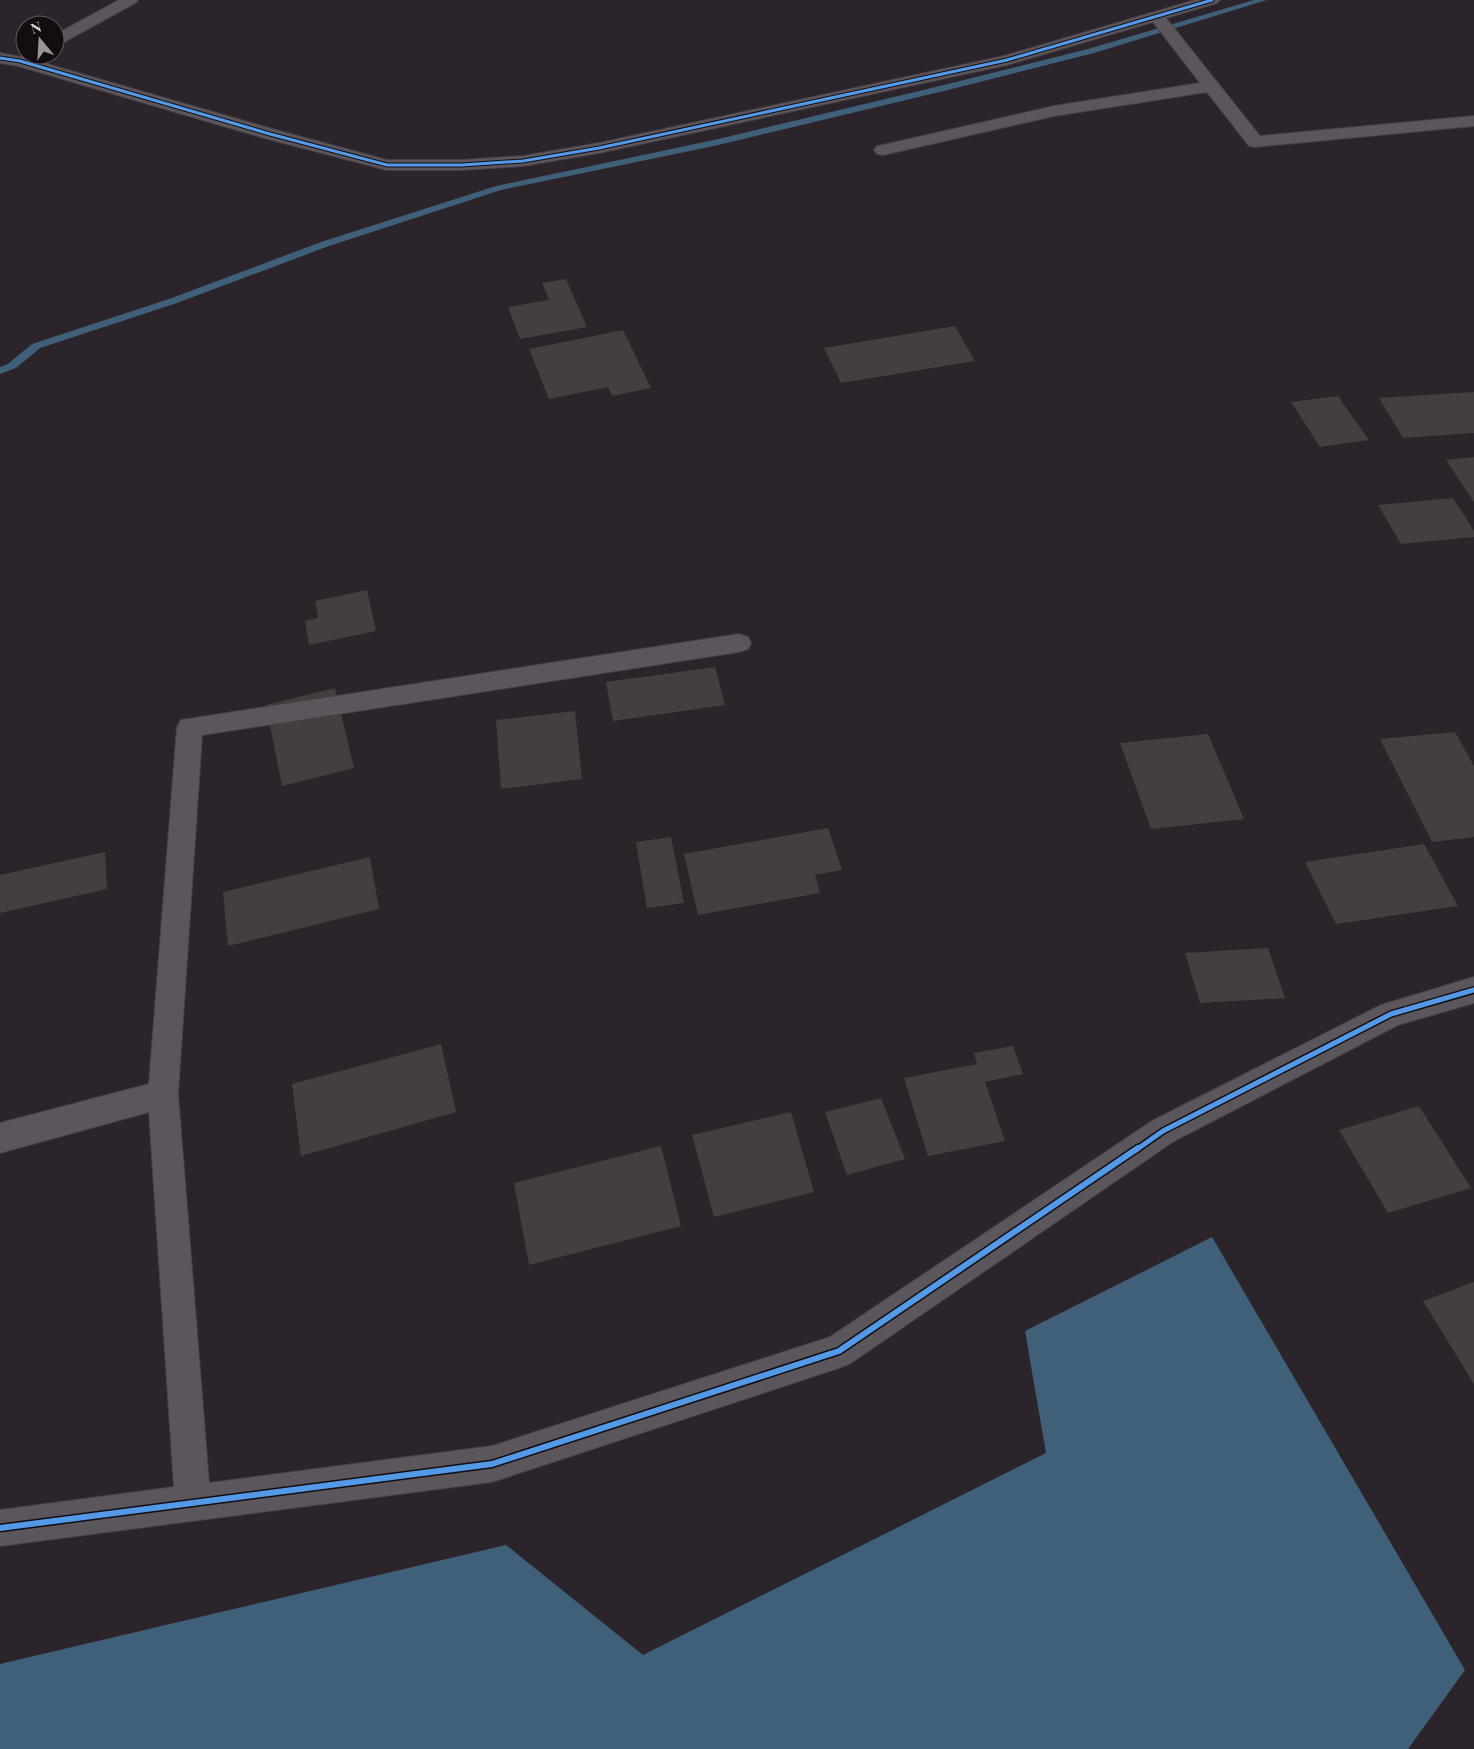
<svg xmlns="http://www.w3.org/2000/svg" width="1474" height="1749" viewBox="0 0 1474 1749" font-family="'Playfair Display',serif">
	<rect width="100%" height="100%" fill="#2b242a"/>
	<polygon fill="#406079" points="1212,1237 1465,1670 1408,1749 0,1749 0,1664 506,1545 643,1655 1046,1453 1025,1331"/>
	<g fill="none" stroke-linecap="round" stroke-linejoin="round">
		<polygon fill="#406079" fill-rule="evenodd" points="1254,0 1267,0 1094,53 948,90 714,146 501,190 329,246 177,303 40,348 16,368 0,374 0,367 8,364 32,344 169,299 321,242 496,186 714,140 944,85 1088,49"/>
	</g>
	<g fill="#453e40">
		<polygon points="566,279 587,327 520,339 508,307 549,300 542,283"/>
		<polygon points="955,326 975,361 841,383 824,348"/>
		<polygon points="623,330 651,388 612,396 608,387 549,399 529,349"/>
		<polygon points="1474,392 1474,433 1403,438 1379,398"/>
		<polygon points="1338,396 1369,440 1320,447 1291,402"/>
		<polygon points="1474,457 1474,502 1446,460"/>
		<polygon points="1453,498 1474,531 1474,537 1401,544 1378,505"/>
		<polygon points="367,590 376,631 309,645 305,621 318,618 315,601"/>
		<polygon points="715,667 725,705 613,721 606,682"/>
		<polygon points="335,688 354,768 282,786 266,705"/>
		<polygon points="575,711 582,779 501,789 496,720"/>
		<polygon points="1455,732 1474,766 1474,837 1432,842 1380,739"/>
		<polygon points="1208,734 1244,819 1151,829 1120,743"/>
		<polygon points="828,828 842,870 815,875 820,893 698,915 684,854"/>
		<polygon points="671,837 684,903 647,908 636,842"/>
		<polygon points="1424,844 1458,906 1336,924 1305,862"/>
		<polygon points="105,852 107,889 0,913 0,875"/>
		<polygon points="370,857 379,909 228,946 223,892"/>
		<polygon points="1268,948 1285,998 1200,1003 1185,953"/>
		<polygon points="441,1044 456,1112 301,1156 292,1084"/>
		<polygon points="1013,1046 1023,1074 985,1082 1005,1141 928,1156 904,1078 977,1064 974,1053"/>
		<polygon points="881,1098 905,1159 847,1175 825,1112"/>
		<polygon points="1419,1106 1471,1188 1388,1213 1339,1130"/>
		<polygon points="791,1112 814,1192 714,1217 692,1135"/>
		<polygon points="661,1146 681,1226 529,1265 514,1183"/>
		<polygon points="1474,1282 1474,1384 1423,1301"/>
	</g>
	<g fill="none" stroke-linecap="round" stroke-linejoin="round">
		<g stroke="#464046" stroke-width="2">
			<g id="minor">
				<polygon points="119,0 138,0 135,3 55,47 55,35"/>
				<polygon points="1195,0 1220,0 1217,3 1166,18 1260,136 1474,116 1474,126 1255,147 1249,146 1207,92 1054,116 883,155 877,154 874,150 877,146 883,145 1054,106 1200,83 1153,22 1007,65 599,153 523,166 462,170 387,170 264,138 18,66 0,63 0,53 26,58 276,130 387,160 462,160 523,156 599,143 1004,56"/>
				<polygon points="739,634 748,637 751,643 748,649 739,652 202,735 178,1094 209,1483 492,1446 830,1337 1152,1121 1381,1005 1474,977 1474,1003 1398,1025 1174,1141 851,1363 839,1368 492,1482 0,1546 0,1510 174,1487 149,1112 0,1153 0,1123 149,1084 177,727 181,720"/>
			</g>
		</g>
		<use href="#minor" fill="#5b565b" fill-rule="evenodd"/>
		<g stroke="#130d12" stroke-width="5">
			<polyline id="cycleway-far2" points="0,58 20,61 270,134 387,165 462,165 523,161 599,148 1007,60 1212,0"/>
		</g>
		<g stroke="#130d12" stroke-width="8">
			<polyline id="cycleway-far1" points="1136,1150 1163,1131 1391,1014 1474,990"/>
		</g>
		<g stroke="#130d12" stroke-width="9">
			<polyline id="cycleway" points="0,1528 492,1464 839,1351 1138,1148"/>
		</g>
		<use href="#cycleway-far2" stroke="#5399e6" stroke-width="3"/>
		<use href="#cycleway-far1" stroke="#5399e6" stroke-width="5"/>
		<use href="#cycleway" stroke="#5399e6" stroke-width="6"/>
	</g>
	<g transform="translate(40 40) rotate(342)"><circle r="24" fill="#130d12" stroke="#625b61"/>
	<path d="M0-4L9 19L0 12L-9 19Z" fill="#9c949b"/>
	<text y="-8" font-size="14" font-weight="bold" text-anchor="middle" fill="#d9d0d8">N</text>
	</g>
</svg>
